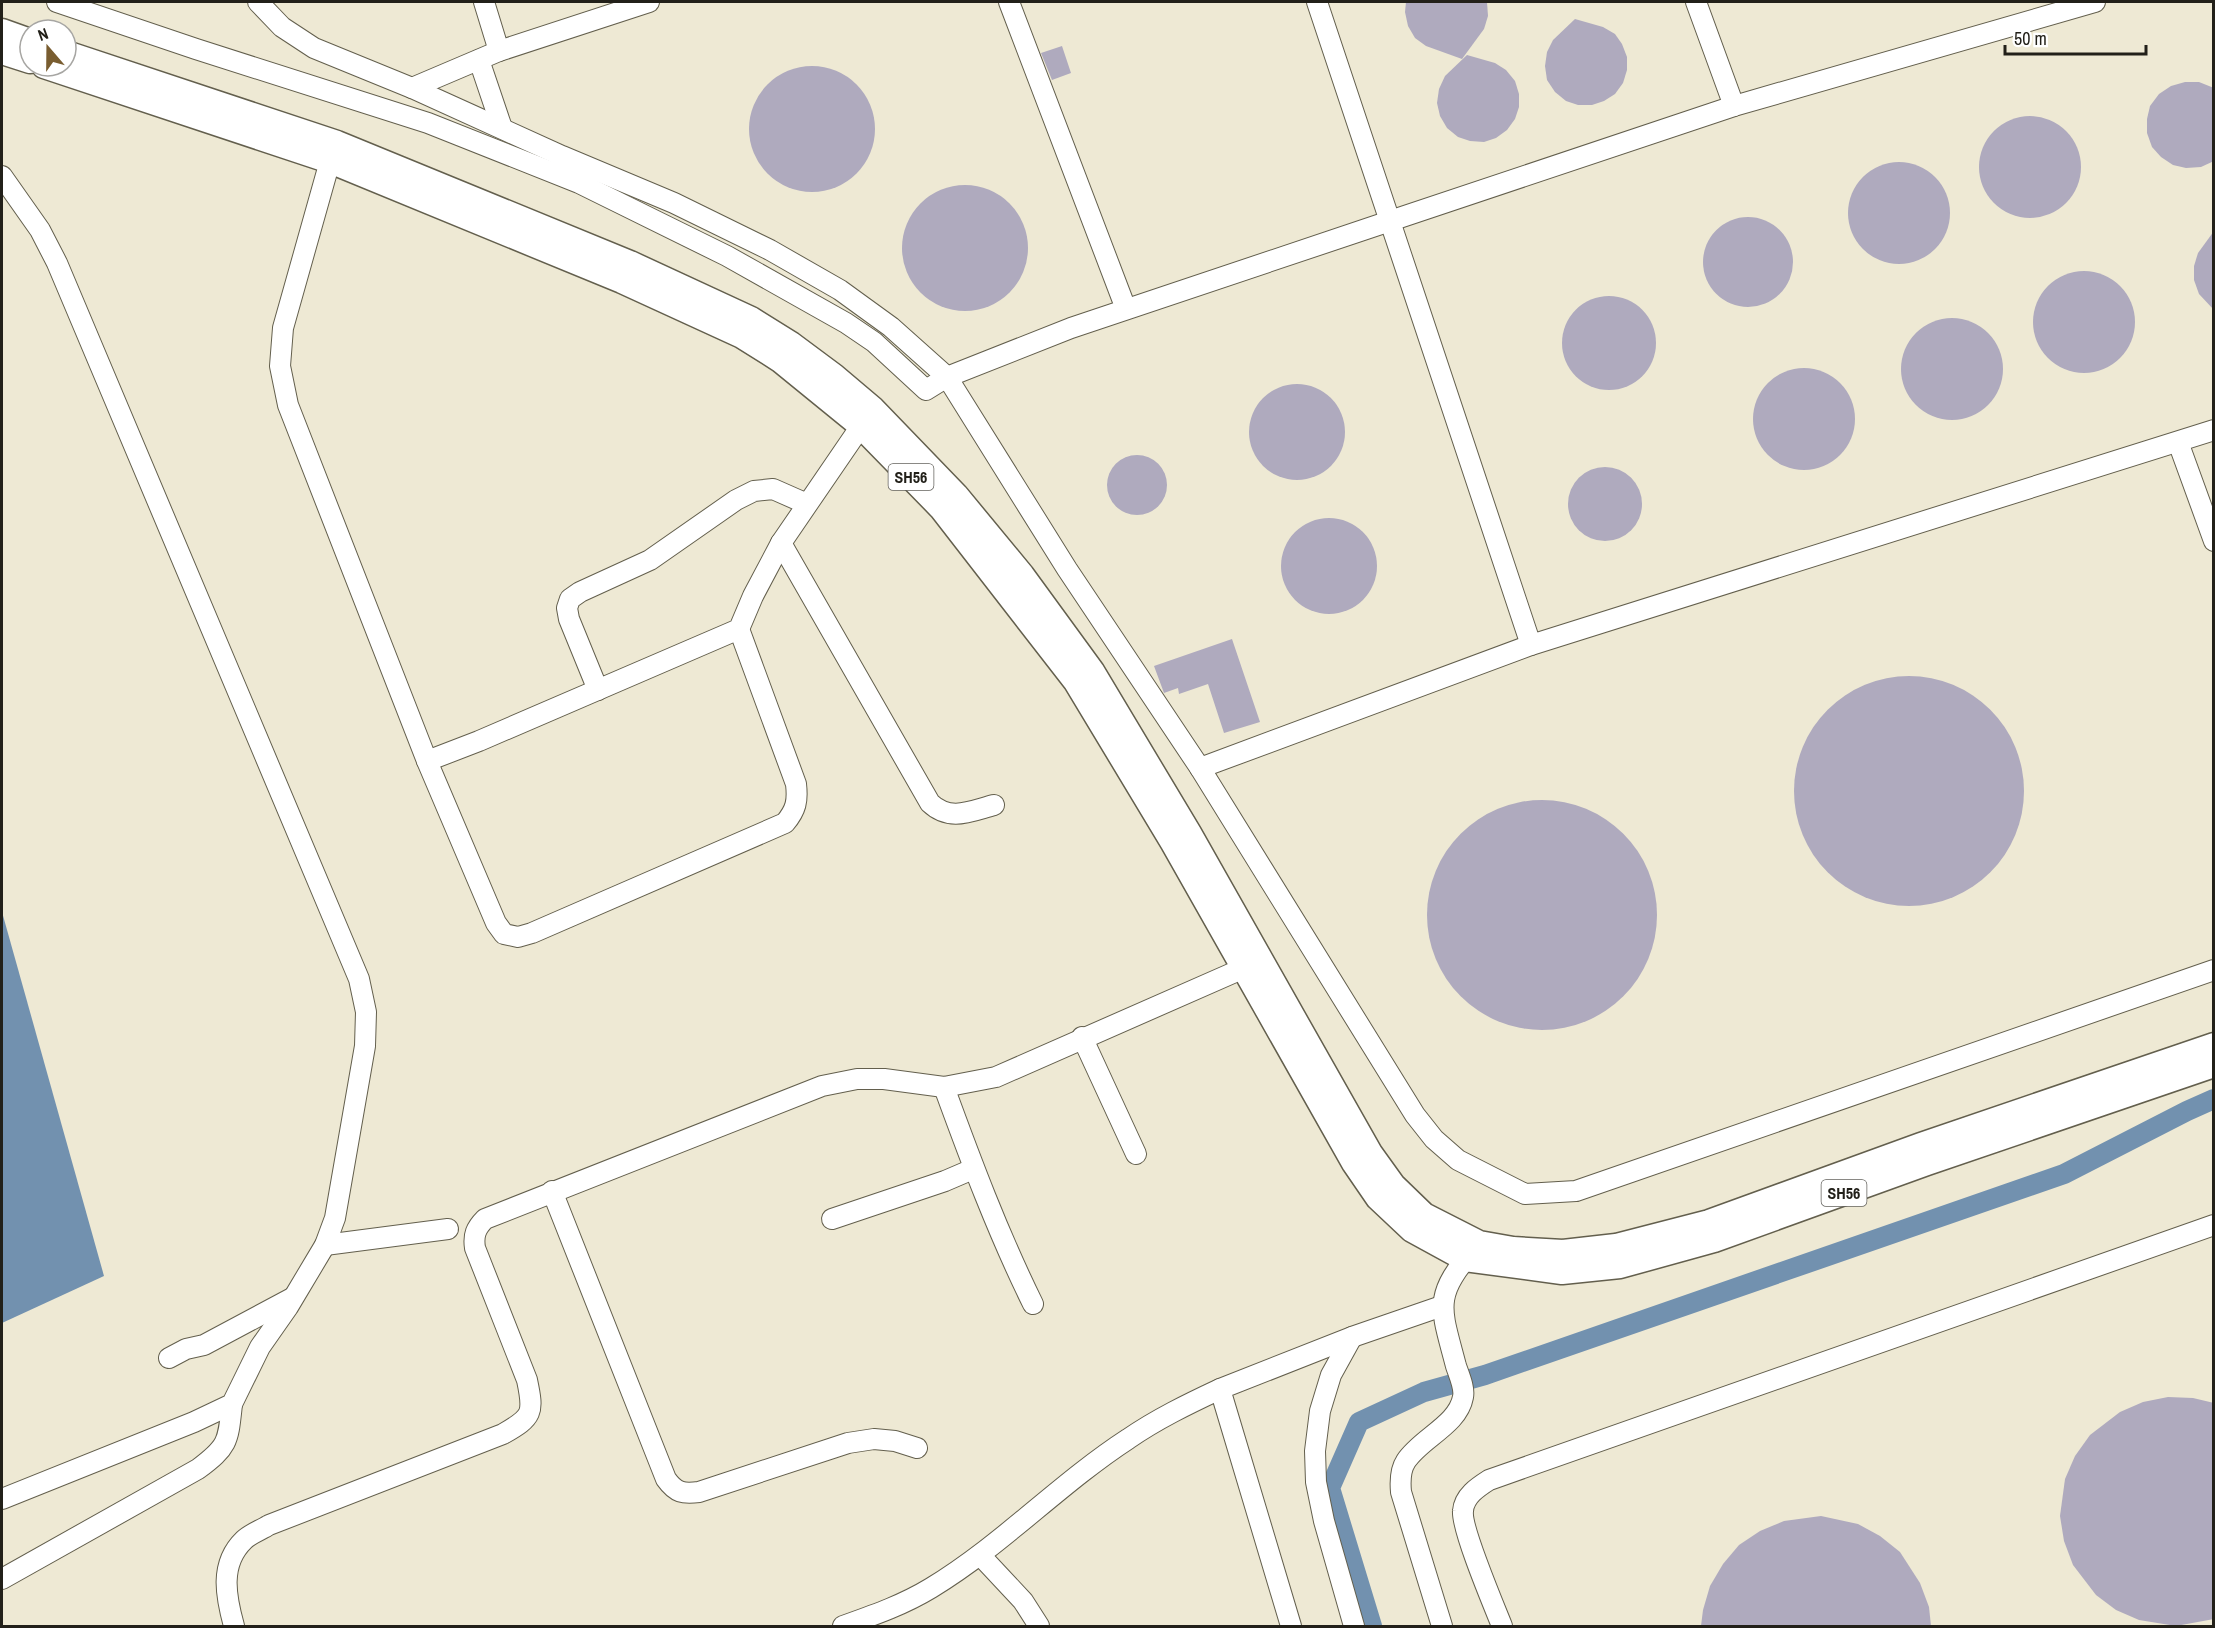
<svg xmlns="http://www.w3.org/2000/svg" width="2215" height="1628" viewBox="0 0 2215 1628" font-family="'Archivo Narrow',sans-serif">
	<rect width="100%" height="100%" fill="#eee9d4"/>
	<polygon fill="#7291af" points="2,912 104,1276 2,1323"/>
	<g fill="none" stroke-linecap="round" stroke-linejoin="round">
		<polyline stroke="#7291af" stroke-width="20" points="1372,1626 1330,1488 1359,1422 1424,1392 1485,1375 2064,1174 2187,1111 2214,1099"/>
	</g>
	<g fill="#afaabe">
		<polygon points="1406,2 1487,2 1488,16 1484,29 1462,59 1426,46 1415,38 1408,26 1405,12"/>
		<polygon points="1575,19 1603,27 1615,34 1622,44 1627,57 1627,70 1623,83 1615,94 1604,101 1592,105 1578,105 1566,101 1555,92 1547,80 1545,66 1547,52 1553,40"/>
		<polygon points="1062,46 1071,73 1052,80 1041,53"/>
		<polygon points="1467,55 1495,63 1506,70 1515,81 1519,94 1519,107 1515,119 1507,130 1496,138 1484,142 1470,141 1458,137 1447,128 1440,116 1437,103 1439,89 1445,76"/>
		<circle cx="812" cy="129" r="63"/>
		<polygon points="2185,82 2199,82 2214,88 2214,161 2201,167 2186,168 2173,165 2161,157 2152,147 2147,133 2147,119 2150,106 2159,94 2171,86"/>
		<circle cx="2030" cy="167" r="51"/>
		<circle cx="1899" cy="213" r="51"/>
		<circle cx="965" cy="248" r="63"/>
		<circle cx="1748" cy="262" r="45"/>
		<polygon points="2214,231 2214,310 2199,294 2194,280 2194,266 2198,253"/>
		<circle cx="2084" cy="322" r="51"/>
		<circle cx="1609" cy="343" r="47"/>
		<circle cx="1952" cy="369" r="51"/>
		<circle cx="1804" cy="419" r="51"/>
		<circle cx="1297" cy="432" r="48"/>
		<circle cx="1137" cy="485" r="30"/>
		<circle cx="1605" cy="504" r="37"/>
		<circle cx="1329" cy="566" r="48"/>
		<polygon points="1232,639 1260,722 1224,733 1208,684 1179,694 1178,688 1164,693 1154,666"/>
		<circle cx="1909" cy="791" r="115"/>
		<circle cx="1542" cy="915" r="115"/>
		<polygon points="2168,1397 2193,1398 2214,1403 2214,1619 2176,1626 2139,1620 2116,1610 2096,1595 2073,1565 2064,1541 2060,1516 2065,1479 2075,1456 2090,1435 2120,1412 2143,1402"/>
		<polygon points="1821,1516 1858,1524 1880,1536 1900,1552 1920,1583 1929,1607 1931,1626 1701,1626 1703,1610 1710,1586 1723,1564 1739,1545 1760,1531 1784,1521"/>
	</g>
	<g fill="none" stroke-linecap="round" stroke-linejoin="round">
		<g stroke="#635f4d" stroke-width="22">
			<g id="minor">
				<polyline points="57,2 196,49 428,123 579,183 727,256 846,323 874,342 926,390 947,377 1071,328 1390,221 1734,106 2095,2"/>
				<polyline points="258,2 282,27 314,48 412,88 499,51 649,2"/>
				<polyline points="484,2 499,51"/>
				<polyline points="1009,2 1126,309"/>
				<polyline points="1317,2 1531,645 2214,430"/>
				<polyline points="1696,2 1734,106"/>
				<polyline points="479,60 502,128"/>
				<polyline points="412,88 562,156 674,203 770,250 840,290 891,327 947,377 1067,569 1200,768 1415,1115 1434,1139 1458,1160 1525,1194 1576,1191 2214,970"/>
				<path d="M330,161l-47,167 -3,38 8,39 139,356 69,162 8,11 14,3 14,-4 253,-110c11,-13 13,-22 11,-39l-57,-155"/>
				<polyline points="2,176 40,230 57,263 359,979 366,1012 365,1046 335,1218 325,1245 288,1307 260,1347 232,1404 194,1422 2,1499"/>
				<polyline points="2178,442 2214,541"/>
				<path d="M781,543l149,260c20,19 41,8 64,2"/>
				<polyline points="598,690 569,619 567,608 570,599 580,592 650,560 736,500 754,491 773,489 807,504"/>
				<polyline points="427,761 479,741 739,629 753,596 781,543 861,426"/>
				<polyline points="1200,768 1531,645"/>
				<polyline points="1082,1037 1136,1154"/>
				<path d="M944,1087c27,74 54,146 89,217"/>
				<path d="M552,1191l114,288c10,14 17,15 33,13l149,-49 26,-4 21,2 22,7"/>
				<polyline points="832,1219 945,1181 973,1169"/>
				<polyline points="325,1245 448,1229"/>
				<polyline points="1352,1337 1331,1375 1320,1411 1315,1451 1316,1482 1324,1521 1354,1626"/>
				<polyline points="169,1358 186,1349 204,1345 292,1298"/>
				<polyline points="980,1555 1023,1601 1039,1626"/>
				<path d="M2,1579l196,-110c31,-23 30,-28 34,-65"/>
				<path d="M234,1626c-8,-29 -15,-62 10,-86 6,-6 17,-10 25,-15l234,-91c30,-17 31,-21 24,-54l-52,-132c-2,-13 1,-20 10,-29l337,-133 35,-7h27l60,8 52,-10 248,-109"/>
				<path d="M843,1626c31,-11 60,-21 88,-38 71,-43 128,-104 197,-149 29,-20 60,-35 92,-50"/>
				<polyline points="1291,1626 1220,1389 1352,1337 1442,1306"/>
				<path d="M1442,1626l-41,-134c-1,-11 -1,-22 5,-31 15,-23 52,-36 57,-64 2,-9 -4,-22 -7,-31 -15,-58 -24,-69 18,-117"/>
				<path d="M1502,1626c-8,-20 -41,-98 -39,-115 1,-15 15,-24 26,-31l725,-255"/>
			</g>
		</g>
		<g stroke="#635f4d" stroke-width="27">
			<g id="major">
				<polyline points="2,31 30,41"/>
				<polyline points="2,52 30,61"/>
				<polyline points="66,53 337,143 630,263 751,319 791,344 834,376 873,409 956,495 1022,575 1092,671 1189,833 1370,1153 1393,1185 1424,1215 1479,1243 1513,1249 1563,1252 1616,1246 1709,1222 1921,1145 2214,1045"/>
				<polyline points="44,66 330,161 622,281 742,336 780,360 861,426 941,508 1076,682 1173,843 1354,1163 1378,1198 1412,1230 1465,1259 1562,1272 1620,1266 1714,1240 1927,1163 2214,1065"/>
			</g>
		</g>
		<use href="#minor" stroke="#fff" stroke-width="20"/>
		<use href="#major" stroke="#fff" stroke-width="24"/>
	</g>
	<g text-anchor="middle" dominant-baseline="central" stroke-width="4.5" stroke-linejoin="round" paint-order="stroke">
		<g fill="#fff" stroke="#64635e" stroke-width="1.5">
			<rect x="888.5" y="464" width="45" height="26" rx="4.5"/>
			<rect x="1821.5" y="1180" width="45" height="26" rx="4.5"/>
		</g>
		<g font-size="16" font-weight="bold" fill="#222019">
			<text x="911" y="477">SH56</text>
			<text x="1844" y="1193">SH56</text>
		</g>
	</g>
	<rect width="2215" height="1628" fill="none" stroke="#222019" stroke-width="6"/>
	<g transform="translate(48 48) rotate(340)"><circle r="28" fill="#ffffff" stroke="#a7a6a3" stroke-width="1.5"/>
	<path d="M0-4.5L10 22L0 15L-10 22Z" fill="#795d30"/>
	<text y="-9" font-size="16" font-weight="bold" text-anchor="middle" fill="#222019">N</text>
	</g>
	<path d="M2005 45v9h141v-9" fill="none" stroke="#222019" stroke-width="3"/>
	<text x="2014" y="45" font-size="18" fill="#222019" stroke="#ffffff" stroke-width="4.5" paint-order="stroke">50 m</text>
</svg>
